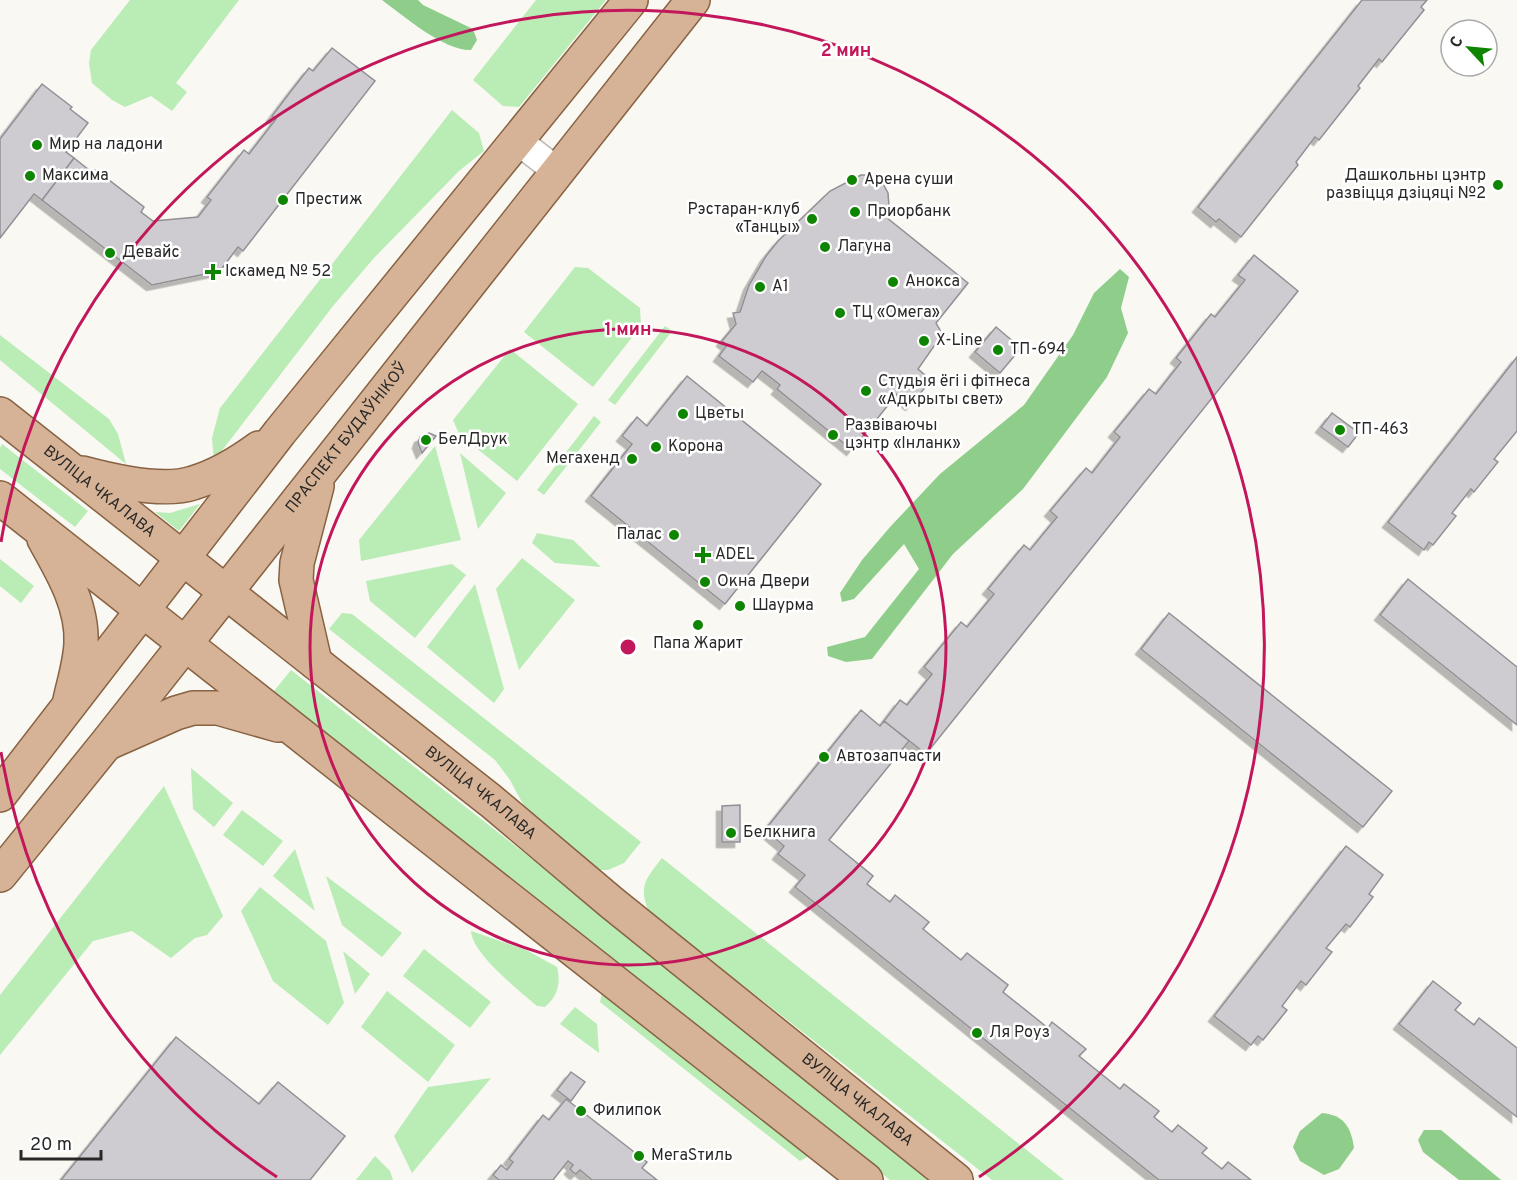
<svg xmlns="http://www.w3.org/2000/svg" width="1517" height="1180" viewBox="0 0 1517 1180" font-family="Overpass,sans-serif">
	<defs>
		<filter id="shadow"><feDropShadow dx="-5.5" dy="5.5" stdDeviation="0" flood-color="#0004"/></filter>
	</defs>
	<rect width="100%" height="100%" fill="#f9f8f3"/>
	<g fill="#baecb6">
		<polygon points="130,0 239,0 176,83 187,92 172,111 151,96 125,107 112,100 92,83 89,63 91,50"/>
		<polygon points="536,0 606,0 519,107 503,106 473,80"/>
		<polygon points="452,110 479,133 484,151 459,171 374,258 333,306 214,461 212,438 220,408"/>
		<polygon points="575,267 588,268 640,308 641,326 593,387 524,332"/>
		<polygon points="665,326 672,331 615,405 608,400"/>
		<polygon points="0,335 109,419 118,434 126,464 0,360"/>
		<polygon points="510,349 578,404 517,481 459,434 453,420"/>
		<polygon points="594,416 601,422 544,495 537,490"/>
		<polygon points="2,444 88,511 75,527 0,469 0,448"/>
		<polygon points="435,446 461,540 361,561 359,540"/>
		<polygon points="460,453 506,493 478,529"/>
		<polygon points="200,504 179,531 155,512 170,513"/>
		<polygon points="537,533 573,540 601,567 555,563 532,543"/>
		<polygon points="522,558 575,600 519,670 496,589"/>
		<polygon points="0,559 34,586 21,603 0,586"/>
		<polygon points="452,564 466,575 415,638 370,601 366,581"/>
		<polygon points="475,584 504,689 494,703 427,647"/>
		<polygon points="342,613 352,614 641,842 624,863 608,870 587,870 532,821 510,780 495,760 329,629"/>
		<polygon points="291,670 941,1180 890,1180 274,691"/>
		<polygon points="191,768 233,803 214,827 193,809"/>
		<polygon points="164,786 223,916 207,935 195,938 171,958 132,931 93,941 0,1055 0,995"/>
		<polygon points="242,810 283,841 263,866 223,835"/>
		<polygon points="295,849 315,911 273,876"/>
		<path d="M662,858l402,322h-72l-343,-268c-11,-27 -3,-33 13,-54z"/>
		<polygon points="326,876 402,933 382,957 342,925"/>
		<polygon points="260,887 326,941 344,1003 328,1025 273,981 241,911"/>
		<path d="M471,931l55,19 31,17c4,16 1,29 -12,40l-8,-1c-17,-15 -65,-52 -66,-75z"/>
		<polygon points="424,949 491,1002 470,1028 403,976"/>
		<polygon points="343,951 370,974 355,994"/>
		<polygon points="387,991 455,1045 428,1082 361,1027"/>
		<polygon points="602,993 809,1156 800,1161 600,1002"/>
		<polygon points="575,1007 597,1024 599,1053 560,1024"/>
		<polygon points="491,1078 412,1173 394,1136 428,1087"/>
		<polygon points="375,1156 390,1171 393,1180 356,1180"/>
	</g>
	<g fill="#8ece8a">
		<path d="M382,0h36l5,5 50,24 4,11 -6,10c-27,1 -67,-34 -89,-50z"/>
		<polygon points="1120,269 1129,277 1121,308 1128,333 1107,377 1023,489 953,554 872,659 846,662 828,656 827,647 865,637 919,569 904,544 854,599 842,602 840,593 862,560 890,527 940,474 1024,405 1073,335 1094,293"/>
		<path d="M1322,1113c22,2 29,14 32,35l-15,21 -15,6 -24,-14 -7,-14 7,-16z"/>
		<polygon points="1424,1130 1441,1130 1501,1180 1459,1180 1423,1152 1418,1140"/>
	</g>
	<g fill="#ceccd0" stroke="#929094" stroke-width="1.5" filter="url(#shadow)">
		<polygon points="1362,0 1427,0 1421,7 1424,10 1382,62 1379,59 1358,86 1360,88 1319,140 1315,137 1296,162 1298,165 1241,237 1219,219 1216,222 1198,207"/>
		<polygon points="332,48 375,81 243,251 238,247 220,271 152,285 42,200 74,158 93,173 96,170 144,207 141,212 153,221 198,217 211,200 207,197 244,150 249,154 276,119 272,116 291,91 309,68 313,71"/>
		<polygon points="42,84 72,107 70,109 88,123 66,152 74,158 42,200 34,194 0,238 0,139"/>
		<polygon points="861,175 870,175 882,182 888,193 889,206 886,217 968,283 936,323 940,330 939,339 918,369 931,380 911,405 897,394 852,450 777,389 780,385 762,371 753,382 719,356 727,345 722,341 736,324 733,313 740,312 749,285 766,256 778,241 830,191"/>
		<polygon points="1254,255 1298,291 926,754 884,721 900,700 907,705 932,674 924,667 961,622 967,627 994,594 988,589 1024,545 1030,550 1057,517 1050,511 1086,468 1092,473 1120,437 1114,432 1149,389 1156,394 1181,362 1176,358 1211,314 1215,317 1245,280 1238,275"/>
		<polygon points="996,327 1021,348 1000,373 975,352"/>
		<polygon points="1517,357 1517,431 1494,459 1498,462 1474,492 1471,489 1452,513 1456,516 1433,545 1429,542 1424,550 1388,522"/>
		<polygon points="687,376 821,484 725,604 591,496 632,444 622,436 637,417 647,426"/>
		<polygon points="1332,413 1359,433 1348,447 1321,427"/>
		<polygon points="429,433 436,436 422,453 418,443 420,437"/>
		<polygon points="1408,579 1517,667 1517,725 1380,615"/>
		<polygon points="1169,613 1392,791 1363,827 1141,649"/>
		<polygon points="861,710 880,726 884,721 909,741 829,840 873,876 867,884 890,902 895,895 929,922 923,929 961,960 967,953 1008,985 1003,992 1048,1028 1052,1022 1086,1049 1079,1056 1120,1089 1124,1084 1159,1111 1154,1117 1172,1132 1178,1125 1207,1148 1202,1153 1222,1169 1228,1162 1251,1180 1159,1180 795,887 805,875 778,854 784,846 765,830"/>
		<polygon points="740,805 740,842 722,842 722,806"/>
		<polygon points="1346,846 1383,875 1369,894 1373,897 1350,927 1346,924 1326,948 1332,952 1306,985 1301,981 1282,1006 1287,1010 1263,1040 1258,1036 1251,1045 1214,1016"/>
		<polygon points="1433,981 1461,1003 1455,1010 1474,1025 1479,1018 1517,1048 1517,1117 1399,1024"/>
		<polygon points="176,1037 259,1104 278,1082 345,1136 310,1180 61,1180"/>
		<polygon points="571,1072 585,1082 571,1101 557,1090"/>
		<polygon points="566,1099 647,1162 642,1168 657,1180 592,1180 580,1170 576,1174 573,1172 570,1169 573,1165 568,1161 553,1180 499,1180 493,1175 501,1165 507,1170 513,1162 509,1159 543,1115 549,1120"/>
	</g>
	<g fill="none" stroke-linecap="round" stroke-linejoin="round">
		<g stroke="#bab9b5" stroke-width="30">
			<polyline id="minor" points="518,141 557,171"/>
		</g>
		<g stroke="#886242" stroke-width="36">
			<g id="major">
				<path id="s1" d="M0,414l491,387 121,102 344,277"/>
				<path d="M82,473c30,8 81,20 111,10 24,-7 47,-21 66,-35"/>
				<polyline points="0,498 866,1180"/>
				<path d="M44,539c18,32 39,67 37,105 -1,19 -7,38 -11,56"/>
				<polyline points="315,662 296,580 297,563 317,486"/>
				<polyline points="108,743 176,713 193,708 218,708 278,725"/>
				<polyline points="0,795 280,432 631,0"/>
				<path id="s2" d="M0,875l106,-131 587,-744"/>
			</g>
		</g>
		<use href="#minor" stroke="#fff" stroke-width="27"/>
		<use href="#major" stroke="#d6b396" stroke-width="33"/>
	</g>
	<g fill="none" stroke="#c2185b" stroke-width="3">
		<circle cx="628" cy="647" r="318"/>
		<path d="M277 1177A636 636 0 0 1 1 752M1 542A636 636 0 1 1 979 1177"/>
	</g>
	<g fill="#0d8500" stroke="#fff" stroke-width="2">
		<circle cx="37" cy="145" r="6"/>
		<circle cx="30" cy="176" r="6"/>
		<circle cx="852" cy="180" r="6"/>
		<circle cx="1498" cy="185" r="6"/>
		<circle cx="283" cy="200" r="6"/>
		<circle cx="855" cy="212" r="6"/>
		<circle cx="812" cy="219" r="6"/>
		<circle cx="825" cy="247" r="6"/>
		<circle cx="110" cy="253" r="6"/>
		<path d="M210 263h6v6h6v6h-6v6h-6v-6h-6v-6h6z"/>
		<circle cx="893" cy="282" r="6"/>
		<circle cx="760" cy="287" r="6"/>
		<circle cx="840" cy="313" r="6"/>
		<circle cx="924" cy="341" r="6"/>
		<circle cx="998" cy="350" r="6"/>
		<circle cx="866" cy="391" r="6"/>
		<circle cx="683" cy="414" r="6"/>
		<circle cx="1340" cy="430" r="6"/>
		<circle cx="833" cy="435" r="6"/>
		<circle cx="426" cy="440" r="6"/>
		<circle cx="656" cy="447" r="6"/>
		<circle cx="632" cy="459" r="6"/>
		<circle cx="674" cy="535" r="6"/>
		<path d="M700 546h6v6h6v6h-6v6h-6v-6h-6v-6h6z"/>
		<circle cx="705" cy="582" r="6"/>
		<circle cx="740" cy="606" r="6"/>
		<circle cx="698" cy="625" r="6"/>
		<circle cx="824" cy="757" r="6"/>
		<circle cx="731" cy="833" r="6"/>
		<circle cx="977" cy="1033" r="6"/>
		<circle cx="581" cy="1111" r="6"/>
		<circle cx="639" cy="1156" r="6"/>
	</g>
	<g text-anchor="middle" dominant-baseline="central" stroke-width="5" stroke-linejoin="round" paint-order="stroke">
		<g font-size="16" fill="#292827" stroke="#fff" text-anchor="start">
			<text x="49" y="145">Мир на ладони</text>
			<text x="42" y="176">Максима</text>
			<text x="1486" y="176" text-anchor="end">Дашкольны цэнтр<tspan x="1486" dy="18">развіцця дзіцяці №2</tspan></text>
			<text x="864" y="180">Арена суши</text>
			<text x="295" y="200">Престиж</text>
			<text x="800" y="210" text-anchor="end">Рэстаран-клуб<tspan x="800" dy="18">«Танцы»</tspan></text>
			<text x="867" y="212">Приорбанк</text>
			<text x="837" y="247">Лагуна</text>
			<text x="122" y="253">Девайс</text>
			<text x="225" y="272">Іскамед № 52</text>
			<text x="905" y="282">Анокса</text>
			<text x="772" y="287">A1</text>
			<text x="852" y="313">ТЦ «Омега»</text>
			<text x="936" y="341">X-Line</text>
			<text x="1010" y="350">ТП-694</text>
			<text x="878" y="382">Студыя ёгі і фітнеса<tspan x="878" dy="18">«Адкрыты свет»</tspan></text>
			<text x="695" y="414">Цветы</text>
			<text x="845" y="426">Развіваючы<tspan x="845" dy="18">цэнтр «Інланк»</tspan></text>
			<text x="1352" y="430">ТП-463</text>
			<text x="438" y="440">БелДрук</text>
			<text x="668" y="447">Корона</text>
			<text x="620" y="459" text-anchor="end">Мегахенд</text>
			<text x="662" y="535" text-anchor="end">Палас</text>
			<text x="715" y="555">ADEL</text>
			<text x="717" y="582">Окна Двери</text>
			<text x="752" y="606">Шаурма</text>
			<text x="698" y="644" text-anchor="middle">Папа Жарит</text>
			<text x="836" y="757">Автозапчасти</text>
			<text x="743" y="833">Белкнига</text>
			<text x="989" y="1033">Ля Роуз</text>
			<text x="593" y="1111">Филипок</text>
			<text x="651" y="1156">МегаSтиль</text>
		</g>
		<g font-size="16" fill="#292827" stroke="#fff">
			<text stroke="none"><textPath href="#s2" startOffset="558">ПРАСПЕКТ БУДАЎНІКОЎ</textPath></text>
			<text stroke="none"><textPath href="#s1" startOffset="126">ВУЛІЦА ЧКАЛАВА</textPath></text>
			<text stroke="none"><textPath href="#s1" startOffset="612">ВУЛІЦА ЧКАЛАВА</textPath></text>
			<text stroke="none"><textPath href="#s1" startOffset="1098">ВУЛІЦА ЧКАЛАВА</textPath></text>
		</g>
	</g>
	<circle cx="628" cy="647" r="9" fill="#c2185b" stroke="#fff" stroke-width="3"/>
	<g font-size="18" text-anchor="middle" font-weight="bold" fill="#c2185b" stroke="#fff" stroke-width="5" stroke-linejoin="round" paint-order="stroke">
		<text x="846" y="56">2 мин</text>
		<text x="628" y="335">1 мин</text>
	</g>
	<g transform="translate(1469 48) rotate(296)"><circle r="28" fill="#ffffff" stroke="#a9a9a9" stroke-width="1.5"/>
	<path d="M0-4.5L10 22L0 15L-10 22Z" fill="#0d8500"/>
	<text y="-9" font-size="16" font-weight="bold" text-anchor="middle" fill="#292827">С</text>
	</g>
	<path d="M21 1150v9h80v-9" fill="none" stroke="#292827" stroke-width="3"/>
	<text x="30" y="1150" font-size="18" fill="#292827" stroke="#ffffff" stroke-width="4.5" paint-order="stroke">20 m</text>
</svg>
